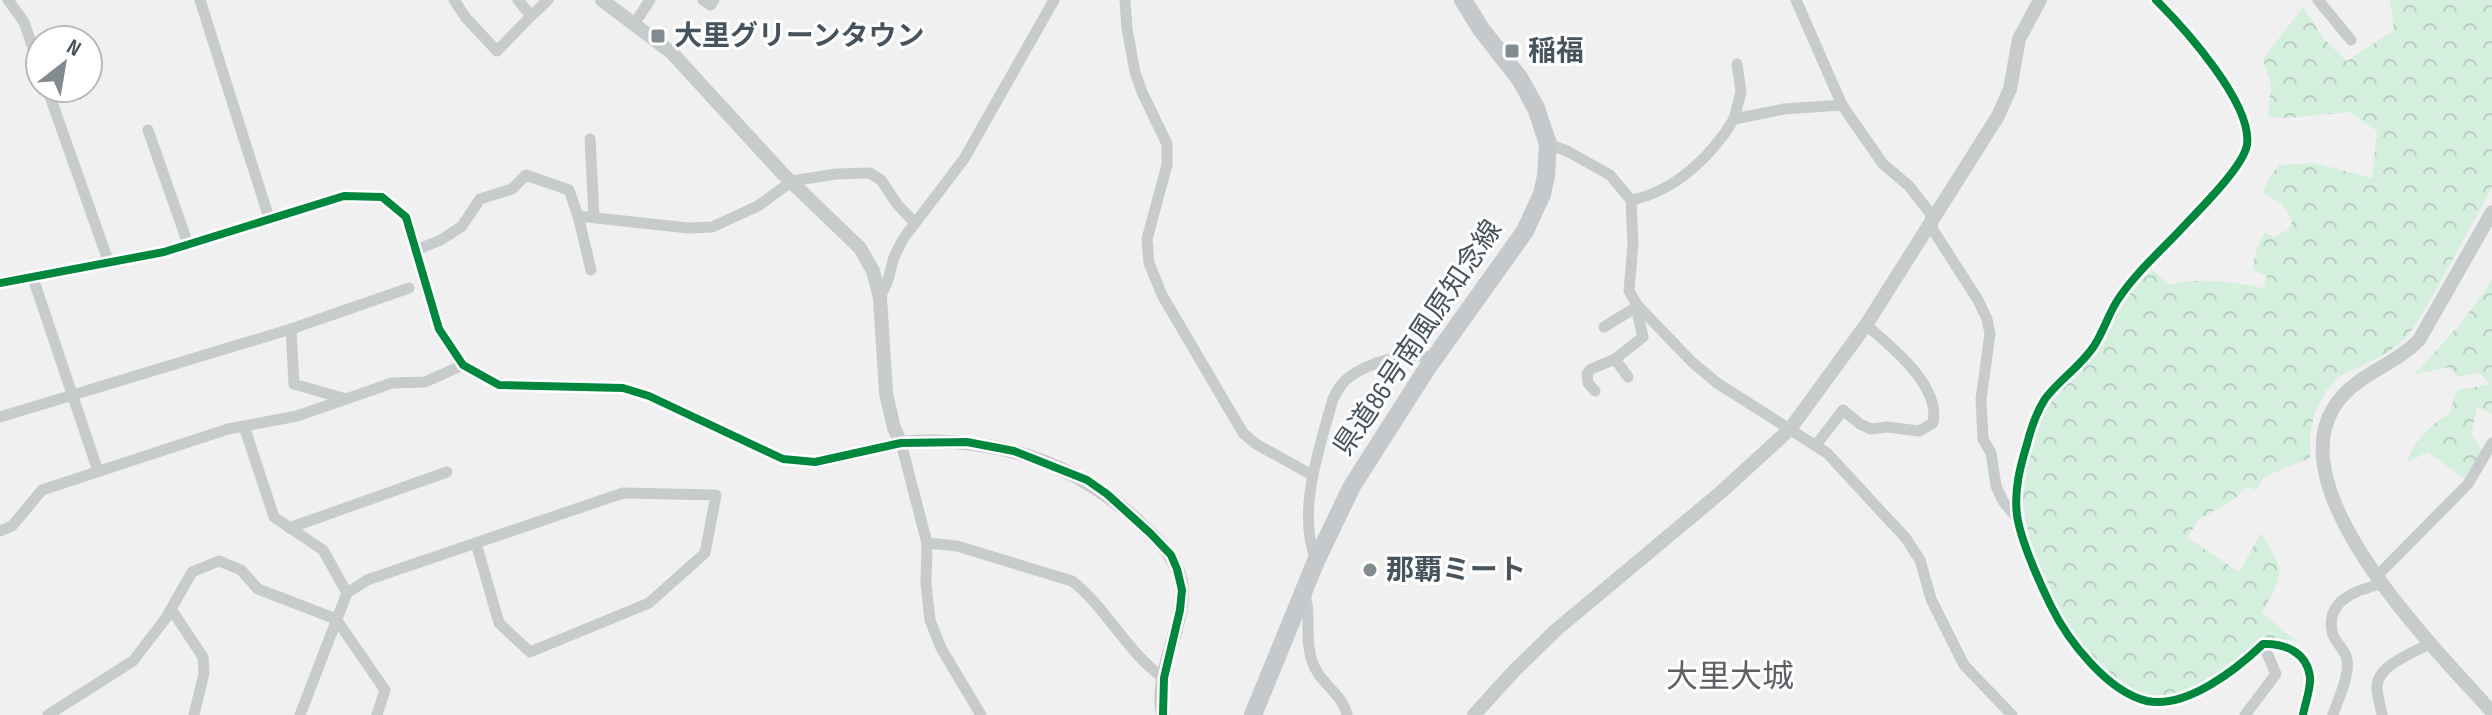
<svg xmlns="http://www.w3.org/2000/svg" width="2492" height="715" viewBox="0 0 2492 715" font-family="'Sofia Sans Condensed','Noto Sans JP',sans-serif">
	<defs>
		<pattern id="forest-crowns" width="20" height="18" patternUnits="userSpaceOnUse" patternTransform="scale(2)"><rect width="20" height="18" fill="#d5efde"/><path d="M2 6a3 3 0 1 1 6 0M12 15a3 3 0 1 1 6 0" fill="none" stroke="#b8cfc1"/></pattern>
	</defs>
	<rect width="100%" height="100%" fill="#f1f0f0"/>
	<g fill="url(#forest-crowns)">
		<path d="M2390,0h102v188l-70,127 -16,23 -19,15 -48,24 -13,14 -11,21 -5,23v23l-46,19 -7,13 -10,-3 -13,12 -34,20 -13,18 52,35 22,-39c24,40 24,38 1,79l21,19 15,10 -38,-3c-20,21 -67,60 -97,61 -22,1 -43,-16 -58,-30 -9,-8 -19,-16 -26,-25 -30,-37 -63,-125 -56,-171 5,-26 16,-59 34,-78 12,-14 26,-25 37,-40 14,-20 22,-45 37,-64 6,-7 14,-14 21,-22l17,16c32,-9 62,-3 94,3l4,-12 -13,-6c-2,-14 5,-26 11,-38l8,5 15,-7 4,-9 -10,-18 -19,-9 7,-18 9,-11 36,-2 57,15 5,-47 -28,-19 -62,6 -19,-2 3,-31 -8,-26 40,-52 21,32 23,22 47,-31z"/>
		<path d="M2492,279v136l-15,-9 -6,29 12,16 -18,28 -37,-27 -22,11c9,-23 23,-37 44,-50l6,-22 33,-7 -10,-12 -21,5 -9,-10 -36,8c29,-30 57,-60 79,-96z"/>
	</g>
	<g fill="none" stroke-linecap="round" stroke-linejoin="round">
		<g stroke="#c8cbcc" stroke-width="11">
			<polyline points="8,0 24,22 40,68"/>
			<polyline points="200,0 269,218"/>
			<polyline points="454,0 466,18 497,51 531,16 518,0"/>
			<polyline points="703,0 711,5 714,0"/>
			<polyline points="1125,0 1127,29 1135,72 1142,92 1167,144 1167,165 1147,239 1149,263 1162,295 1243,433 1256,444 1312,475"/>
			<polyline points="1796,0 1842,105 1883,164 1909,186 1930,213 1933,230 1978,300 1987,319 1990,334 1981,399 1983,439 1991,453 1996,486 2003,501 2017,518"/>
			<path d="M2156,0c28,28 97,104 91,145 -4,22 -47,64 -63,81 -21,23 -47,45 -65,72 -10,14 -15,33 -25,48 -13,20 -35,34 -49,53 -9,14 -14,29 -18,45 -7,23 -13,46 -10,71 3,24 23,69 34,91 17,35 57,86 96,95 39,8 89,-31 116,-57 21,-1 44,8 47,33 1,12 -5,26 -7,38"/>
			<polyline points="2318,0 2351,40"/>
			<polyline points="531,16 548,0"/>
			<polyline points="634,24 650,0"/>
			<polyline points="47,88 109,263"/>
			<polyline points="1734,119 1741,92 1737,64"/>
			<polyline points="148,130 188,244"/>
			<polyline points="590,139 594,217"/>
			<polyline points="1548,144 1567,151 1610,175 1631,200 1633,244 1629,291 1638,306 1692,362 1717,383 1827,453 1888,519 1905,537 1920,560 1931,599 1964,665 2012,715"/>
			<path d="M1631,200c43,-8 81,-44 103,-81l50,-10 58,-4"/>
			<polyline points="578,216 591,270"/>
			<polyline points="416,250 441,240 462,226 480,199 512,189 526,175 569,190 578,216 688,228 712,227 758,206 792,181 836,174 870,173 881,180 897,204 914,222"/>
			<polyline points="33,278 98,471"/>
			<polyline points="0,283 164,252 344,196 382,197 406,217 439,329 463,365 499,385 623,388 649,396 783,459 815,462 901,443 927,543 926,584 930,620 941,648 981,715"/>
			<polyline points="880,298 888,280 894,257 903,239 964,159 1054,0"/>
			<polyline points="1604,327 1638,306"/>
			<polyline points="291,329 294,384 346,399 392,383 425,382 463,365"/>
			<polyline points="1615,359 1628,377"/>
			<polyline points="1595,391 1588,383 1587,374 1591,369 1615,359 1643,337 1636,308"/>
			<polyline points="0,417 291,329 409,288"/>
			<polyline points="244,426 274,517 323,550 347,593 367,580 623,493 716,495 705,553 649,603 530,652 499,623 476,543"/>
			<path d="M1816,445l27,-35 17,14 11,5 16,-2 32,4 14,-8c8,-37 -42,-77 -67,-98"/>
			<polyline points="289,528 447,472"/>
			<polyline points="0,531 12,526 42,490 228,429 297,416 346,399"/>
			<path d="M927,543l30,3 115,35c35,27 55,72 92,97"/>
			<path d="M1316,560c-20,-48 4,-114 17,-161 4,-8 8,-16 15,-21 19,-15 64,-29 85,-19"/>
			<polyline points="2376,577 2468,484 2492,443"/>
			<path d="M1304,591c8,23 0,47 8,70 6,21 31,33 35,54"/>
			<polyline points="171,609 203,657 204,673 194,715"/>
			<polyline points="48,715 133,661 166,618 192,572 219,561 241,570 258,589 336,619 385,690 377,715"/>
			<polyline points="300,715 347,593"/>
			<polyline points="2245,715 2276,674 2263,644"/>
			<path d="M2333,715c5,-16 17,-39 14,-56 -2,-10 -14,-18 -15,-28 -6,-31 25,-41 49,-47"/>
			<path d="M2382,715c-1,-8 -5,-18 -5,-27 -1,-23 37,-35 54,-45"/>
		</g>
		<g stroke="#c8cbcc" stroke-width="14">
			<path d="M602,0l70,53 111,121 77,74 13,23 7,27 6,95 8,35 7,15c92,-8 172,17 240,81 19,18 39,37 41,65 1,42 -28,84 -19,126"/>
			<path d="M2492,212l-73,128c-26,27 -64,34 -85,67 -55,88 104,244 158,305"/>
			<polyline points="1474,715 1513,672 1556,630 1720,493 1790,429 1866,325 1998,116 2010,89 2019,39 2040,0"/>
		</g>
		<polyline stroke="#c5c9cc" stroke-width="18" points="1253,715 1316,561 1352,486 1428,367 1525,231 1542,194 1546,176 1548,144 1536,108 1520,79 1481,29 1463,0"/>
		<g stroke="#fff" stroke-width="13">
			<g id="cycleway">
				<path d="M2156,0c28,28 97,104 91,145 -4,22 -47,64 -63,81 -21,23 -47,45 -65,72 -10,14 -15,33 -25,48 -13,20 -35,34 -49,53 -9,14 -14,29 -18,45 -7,23 -13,46 -10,71 3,24 23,69 34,91 17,35 57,86 96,95 39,8 89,-31 116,-57 21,-1 44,8 47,33 1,12 -5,26 -7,38"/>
				<polyline points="0,283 164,252 344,196 382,197 406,217 439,329 463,365 499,385 623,388 649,396 783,459 815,462 901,443 967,442 1014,451 1087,480 1107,494 1150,533 1171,555 1177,569 1182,590 1180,610 1164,678 1163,715"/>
			</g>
		</g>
		<use href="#cycleway" stroke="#00873e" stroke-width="8"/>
	</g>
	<g fill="#828b90" stroke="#fff" stroke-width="3">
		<rect x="650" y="28" width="16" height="16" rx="4"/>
		<rect x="1504" y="43" width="16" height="16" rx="4"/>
		<circle cx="1370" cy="570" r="8"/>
	</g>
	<g text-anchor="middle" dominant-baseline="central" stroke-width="6" stroke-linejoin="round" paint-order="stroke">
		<g font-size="28" font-weight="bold" fill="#47545d" stroke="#fff" text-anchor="start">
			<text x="674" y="36">大里グリーンタウン</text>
			<text x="1528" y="51">稲福</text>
			<text x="1386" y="570">那覇ミート</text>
		</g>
		<g font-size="28" fill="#47545d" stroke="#fff">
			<text transform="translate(1418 338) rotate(-56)">県道86号南風原知念線</text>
		</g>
		<g font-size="32" fill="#5c6064" stroke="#fff">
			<text x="1730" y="677">大里大城</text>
		</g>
	</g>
	<g transform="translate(64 64) rotate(31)"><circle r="38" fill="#ffffff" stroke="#b5bbbe" stroke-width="2"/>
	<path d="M0-6L14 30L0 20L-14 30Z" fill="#828b90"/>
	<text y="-12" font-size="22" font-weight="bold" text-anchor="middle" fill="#47545d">N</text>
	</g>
</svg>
